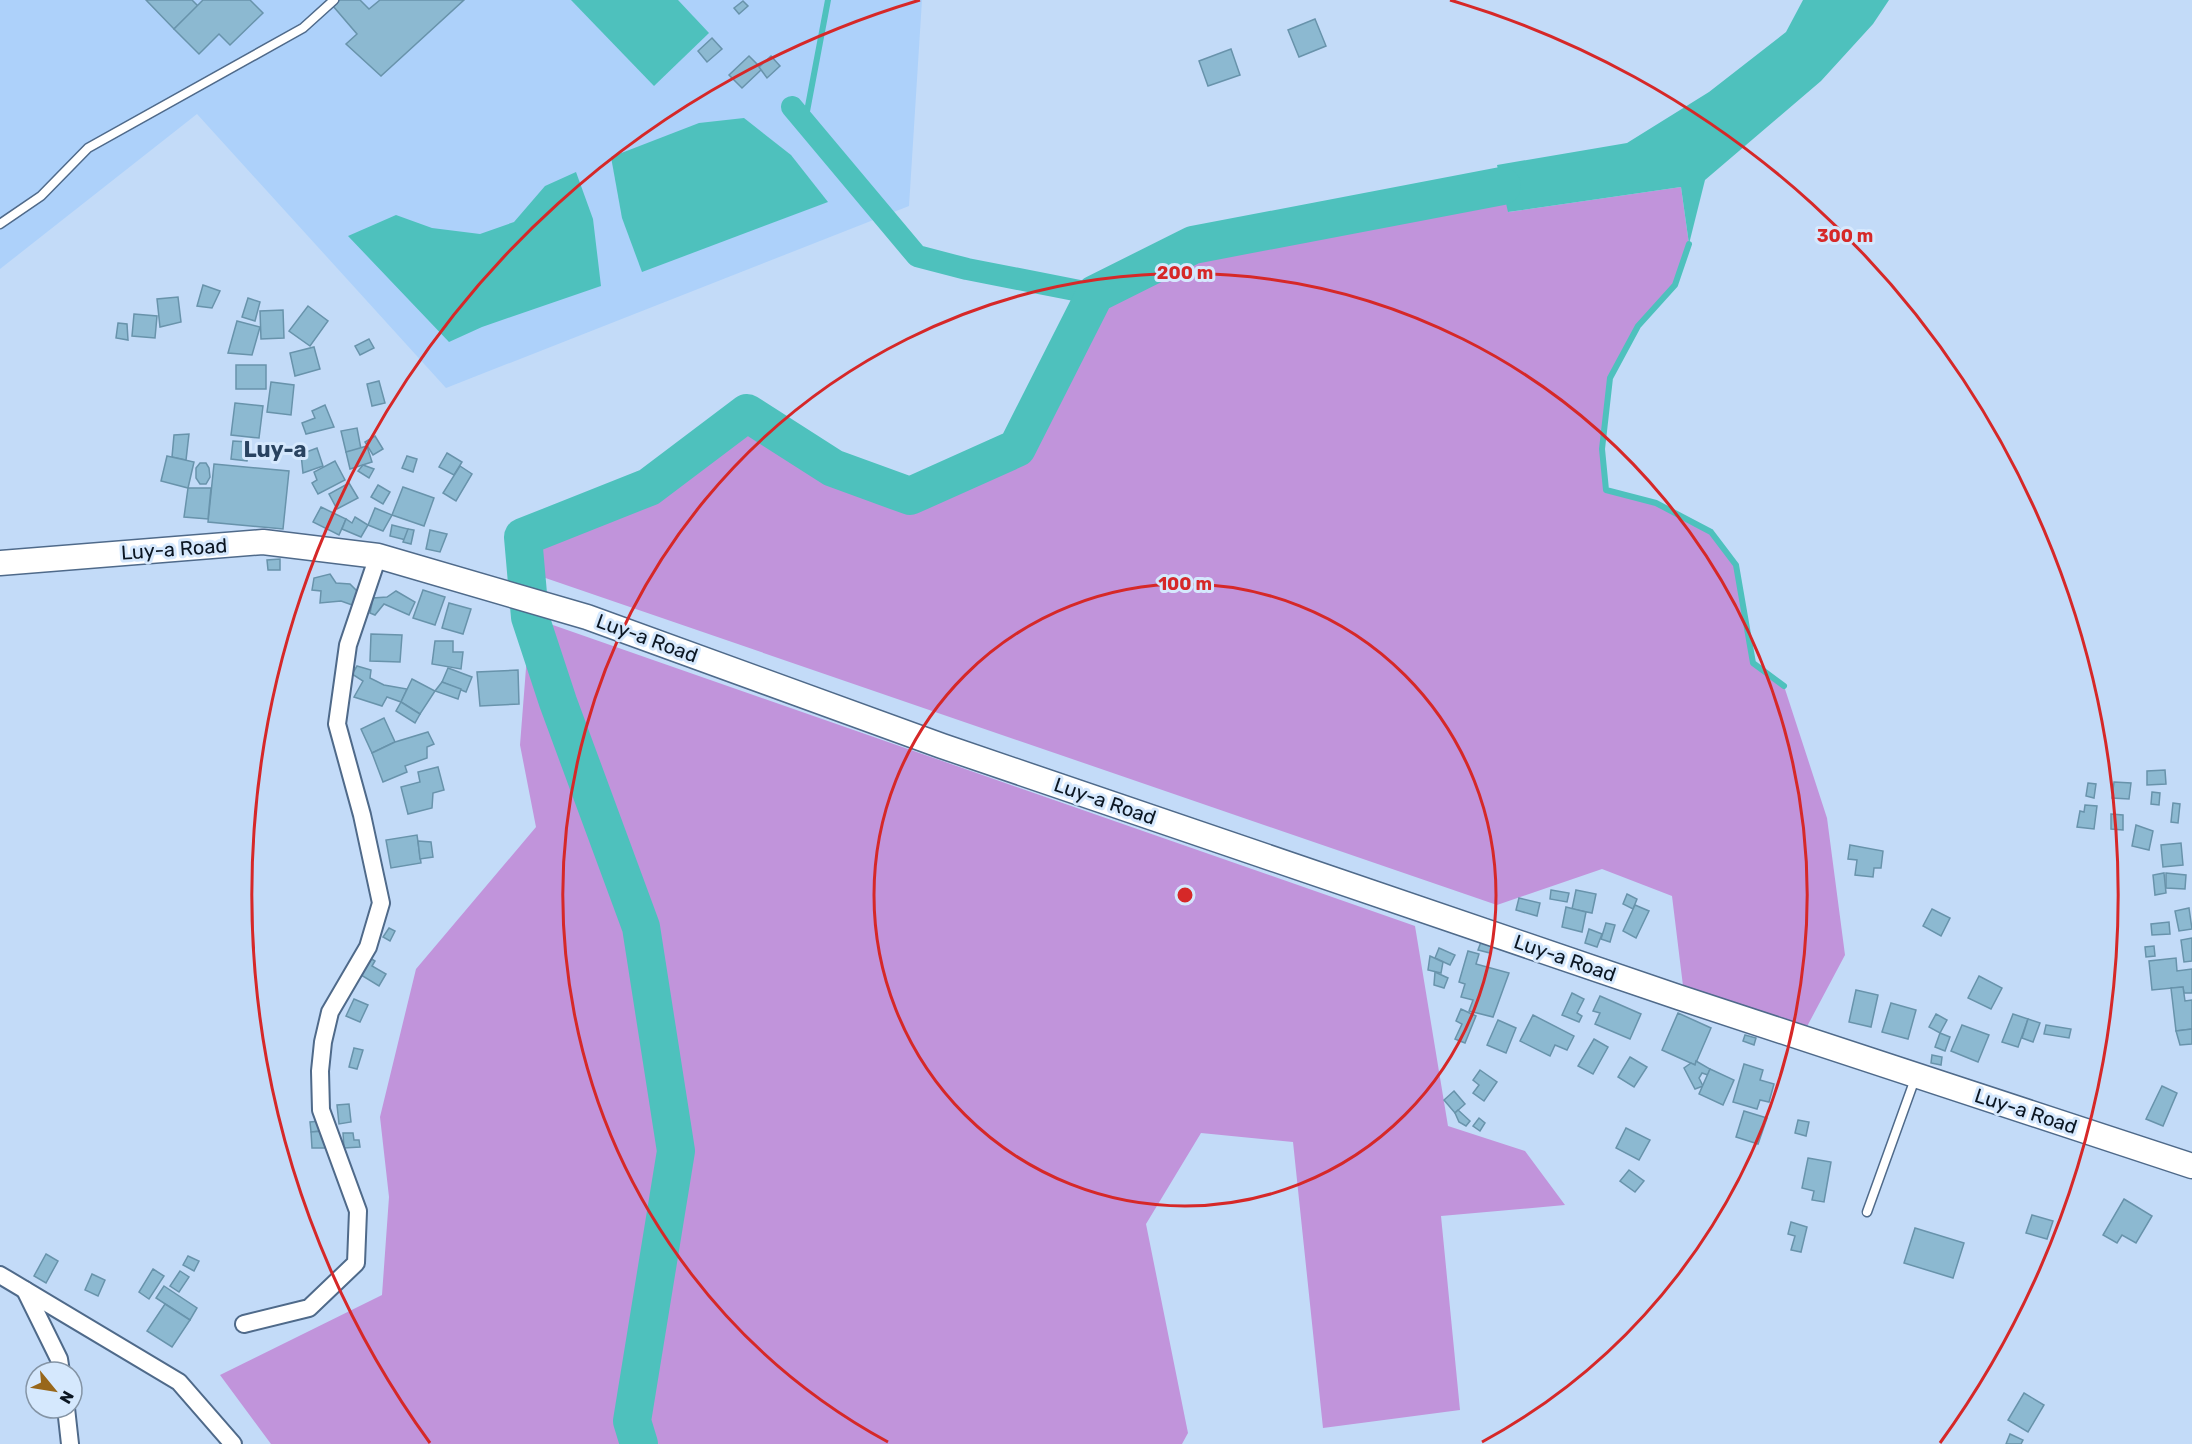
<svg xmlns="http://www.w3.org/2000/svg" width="2192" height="1444" viewBox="0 0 2192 1444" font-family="Rubik,sans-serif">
	<rect width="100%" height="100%" fill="#c3dbf8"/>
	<polygon fill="#add1fa" points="0,0 922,0 909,206 446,388 197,114 0,269"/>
	<g fill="#c194db">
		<polygon points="1502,186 1509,212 1681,187 1689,244 1675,285 1638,326 1610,378 1602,449 1606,489 1656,503 1711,532 1736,565 1753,663 1784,686 1827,818 1845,955 1803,1034 1684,994 1672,896 1602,869 1497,905 528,572 523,537 649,487 747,413 833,468 910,496 1017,448 1095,294 1193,245"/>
		<polygon points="530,617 1415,926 1448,1126 1525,1151 1565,1205 1441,1216 1460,1410 1323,1428 1293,1142 1201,1133 1146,1224 1188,1433 1182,1444 271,1444 220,1375 382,1295 389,1197 380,1117 416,969 536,827 520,745"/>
	</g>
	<g fill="#4ec1bd">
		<polygon points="571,0 678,0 709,33 654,86"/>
		<polygon points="1803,0 1889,0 1873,24 1821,81 1705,180 1689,244 1681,187 1508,212 1497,165 1627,143 1709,92 1786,32"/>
		<polygon points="744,118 791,155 828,202 642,272 622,218 611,157 699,123"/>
		<polygon points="576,172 593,219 601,286 482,327 449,342 348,236 396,215 432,228 480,234 514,222 545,186"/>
	</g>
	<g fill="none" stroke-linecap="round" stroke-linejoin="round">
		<g stroke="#4ec1bd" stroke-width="6">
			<polyline points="805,122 828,0"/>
			<polyline points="1689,244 1675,285 1638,326 1610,378 1602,449 1606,490 1656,503 1711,532 1736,565 1753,663 1784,686"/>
		</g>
		<polyline stroke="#4ec1bd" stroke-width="22" points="792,107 917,256 967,269 1095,294"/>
		<polyline stroke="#4ec1bd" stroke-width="38" points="639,1444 632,1421 676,1151 641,927 558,702 530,617 523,537 649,487 747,413 833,468 910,496 1017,448 1095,294 1193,245 1502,186"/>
	</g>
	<g fill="#8cb9d1" stroke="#6893ab" stroke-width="1.5">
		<polygon points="146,0 192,0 198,6 174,29"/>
		<polygon points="203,0 250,0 263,13 230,45 219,34 199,54 174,29"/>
		<polygon points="340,0 360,0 369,9 380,0 464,0 381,76 346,44 357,34 333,6"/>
		<polygon points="743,1 748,6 739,14 734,8"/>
		<polygon points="1315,19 1326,46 1299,57 1288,30"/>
		<polygon points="712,38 722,49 707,62 698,51"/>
		<polygon points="1231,49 1240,75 1208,86 1199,61"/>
		<polygon points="749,56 762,69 742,88 729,75"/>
		<polygon points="771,56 780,66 767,78 759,67"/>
		<polygon points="203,285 220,291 212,308 197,306"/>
		<polygon points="178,297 181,322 160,327 157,299"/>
		<polygon points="248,298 260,302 255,321 242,317"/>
		<polygon points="308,306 328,321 310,346 289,331"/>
		<polygon points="283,310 284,338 261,339 260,311"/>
		<polygon points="134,314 157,316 155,338 132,336"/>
		<polygon points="237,321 260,327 252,355 228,353"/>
		<polygon points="118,323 127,324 128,340 116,338"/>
		<polygon points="369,339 374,348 360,355 355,346"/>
		<polygon points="314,347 320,369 295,376 290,353"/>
		<rect x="236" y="365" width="30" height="24"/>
		<polygon points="379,381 385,403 372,406 367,384"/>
		<polygon points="271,382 294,385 291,415 267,412"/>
		<polygon points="235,403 263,406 259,438 231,435"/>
		<polygon points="325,405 334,427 306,434 302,423 315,418 312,411"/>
		<polygon points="357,428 361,449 346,452 341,431"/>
		<polygon points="189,434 186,460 172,457 174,435"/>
		<polygon points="375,436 383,449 373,455 365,442"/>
		<polygon points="233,441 249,442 247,461 231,459"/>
		<polygon points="367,446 372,462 350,469 346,452"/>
		<polygon points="317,448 323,466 303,473 301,454"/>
		<polygon points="447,453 462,462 454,475 439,467"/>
		<polygon points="167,456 194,462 188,488 161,481"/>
		<polygon points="407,456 417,459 413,472 402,468"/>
		<polygon points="335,461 345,480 318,494 312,483 317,480 314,472"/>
		<polygon points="200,463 206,463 209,468 210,477 206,484 200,484 196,478 196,468"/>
		<polygon points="214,464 289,471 283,529 208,522"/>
		<polygon points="363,465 374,469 369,478 358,471"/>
		<polygon points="460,466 472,474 456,501 443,493"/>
		<polygon points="349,483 358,498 337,509 329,494"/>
		<polygon points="378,485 390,492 383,504 371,497"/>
		<polygon points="403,487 434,498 424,526 392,515"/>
		<polygon points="188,488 211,488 208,519 184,517"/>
		<polygon points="321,507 346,519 339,535 313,522"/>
		<polygon points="375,508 392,515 383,531 368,525"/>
		<polygon points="355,517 368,525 361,537 342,529 346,519 352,523"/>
		<polygon points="392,525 408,529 406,540 390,536"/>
		<polygon points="408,529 414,530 411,544 403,542"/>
		<polygon points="430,530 447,534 440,552 426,549"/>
		<polygon points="280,559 280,570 268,570 267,560"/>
		<polygon points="330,574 336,583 350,584 359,593 355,606 341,601 320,603 321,591 312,590 314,578"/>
		<polygon points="423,590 445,597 435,625 413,618"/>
		<polygon points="396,591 415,602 409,615 384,604 375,615 370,613 373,598 387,597"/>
		<polygon points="449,603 471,609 463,634 442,628"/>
		<polygon points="371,634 402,635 400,662 370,661"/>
		<polygon points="435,641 453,641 453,652 463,652 461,669 432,664"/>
		<polygon points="357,666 371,670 370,678 384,685 407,689 401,702 387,697 382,706 354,697 363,681 352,674"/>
		<polygon points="448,668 472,677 466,692 442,682"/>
		<polygon points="518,670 519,704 480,706 477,672"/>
		<polygon points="412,679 435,691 420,714 401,702"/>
		<polygon points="442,682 461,689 458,699 435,691"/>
		<polygon points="401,702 420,714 415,723 396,711"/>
		<polygon points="384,718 395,742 372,753 361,729"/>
		<polygon points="428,732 434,744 427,747 427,758 405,766 407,772 383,782 372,753 395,742"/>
		<polygon points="438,767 444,790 433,793 432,808 408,814 401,787 420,782 418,772"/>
		<polygon points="2165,770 2166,784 2147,785 2147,771"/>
		<polygon points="2114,782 2131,783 2129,799 2112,798"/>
		<polygon points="2088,783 2096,784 2094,798 2086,796"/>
		<polygon points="2152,792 2160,793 2159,805 2151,804"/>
		<polygon points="2173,803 2180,804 2178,823 2171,822"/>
		<polygon points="2085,805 2097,806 2094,829 2077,827 2080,811 2084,812"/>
		<polygon points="2111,814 2123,815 2123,830 2111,829"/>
		<polygon points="2136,825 2153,831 2149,850 2132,846"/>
		<polygon points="417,835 421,863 391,868 386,840"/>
		<polygon points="418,841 431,842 433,857 420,859"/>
		<polygon points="2181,843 2183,865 2163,867 2161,845"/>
		<polygon points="1850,845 1883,851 1881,868 1874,868 1873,877 1855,875 1857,860 1848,859"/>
		<polygon points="2164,873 2166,893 2155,895 2153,875"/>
		<polygon points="2166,873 2186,875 2185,889 2166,888"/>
		<polygon points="1551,890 1569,893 1567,902 1550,899"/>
		<polygon points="1576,890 1596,894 1592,913 1572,909"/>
		<polygon points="1627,894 1637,899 1633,909 1623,904"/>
		<polygon points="1519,898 1540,903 1537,916 1516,910"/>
		<polygon points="1635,905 1649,911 1636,938 1623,931"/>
		<polygon points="1566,907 1586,912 1582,932 1562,927"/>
		<polygon points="2189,908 2192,929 2179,931 2175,911"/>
		<polygon points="1932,909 1950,918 1941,936 1923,926"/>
		<polygon points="2169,922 2170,934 2152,935 2151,924"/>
		<polygon points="1606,923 1615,925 1610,942 1601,939"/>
		<polygon points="389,928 395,931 390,941 383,937"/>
		<polygon points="1589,929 1602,934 1597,947 1585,943"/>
		<polygon points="2192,938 2192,961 2184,962 2181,940"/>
		<polygon points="1481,942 1492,945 1490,953 1478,950"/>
		<polygon points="2154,946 2155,956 2146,957 2145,947"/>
		<polygon points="1439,948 1455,955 1450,965 1435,958"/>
		<polygon points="1468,951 1479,954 1476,964 1509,973 1493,1017 1469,1011 1473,1000 1461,997 1465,984 1459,982"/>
		<polygon points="1430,956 1443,962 1441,973 1428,970"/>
		<polygon points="370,958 375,961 372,966 386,974 379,986 361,975"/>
		<polygon points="2176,958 2177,971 2192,969 2192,993 2184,993 2183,987 2152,990 2149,961"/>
		<polygon points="1435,972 1448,978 1444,988 1434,985"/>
		<polygon points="1979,976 2002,988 1991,1009 1968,998"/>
		<polygon points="2183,987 2185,1001 2192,1000 2192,1029 2176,1031 2171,988"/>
		<polygon points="1856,990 1878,995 1871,1027 1849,1022"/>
		<polygon points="1572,993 1584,999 1577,1013 1582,1016 1579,1022 1562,1015"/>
		<polygon points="1600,996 1641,1014 1630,1039 1595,1024 1600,1013 1593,1011"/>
		<polygon points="354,999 368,1005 360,1022 346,1016"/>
		<polygon points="1891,1003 1916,1010 1908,1039 1882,1032"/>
		<polygon points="1461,1009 1476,1016 1465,1043 1455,1039 1462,1024 1456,1021"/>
		<polygon points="1678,1013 1711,1028 1695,1065 1662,1050"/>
		<polygon points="1936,1014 1947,1020 1940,1033 1929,1027"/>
		<polygon points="2013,1014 2028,1019 2018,1047 2002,1042"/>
		<polygon points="1533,1015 1574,1036 1567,1050 1555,1045 1550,1056 1520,1041"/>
		<polygon points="2028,1019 2040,1023 2033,1042 2022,1038"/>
		<polygon points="1498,1020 1516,1028 1506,1053 1487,1045"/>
		<polygon points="1962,1025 1989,1035 1978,1062 1951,1051"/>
		<polygon points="2046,1025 2071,1029 2069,1038 2044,1034"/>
		<polygon points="2192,1029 2192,1044 2180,1045 2176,1031"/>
		<polygon points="1940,1033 1950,1037 1945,1051 1935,1047"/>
		<polygon points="1745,1035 1756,1038 1754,1045 1743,1041"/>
		<polygon points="1594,1039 1608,1047 1593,1074 1578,1066"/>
		<polygon points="354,1048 363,1050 357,1069 349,1067"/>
		<polygon points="1932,1055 1942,1057 1941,1065 1931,1063"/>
		<polygon points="1630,1057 1647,1067 1634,1087 1618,1077"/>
		<polygon points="1696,1061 1710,1069 1708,1075 1702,1073 1699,1078 1703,1086 1695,1089 1684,1068 1691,1063 1695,1065"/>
		<polygon points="1744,1064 1763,1070 1760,1080 1774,1084 1769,1102 1760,1100 1757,1109 1733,1102"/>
		<polygon points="1710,1069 1734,1080 1723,1105 1699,1094"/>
		<polygon points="1480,1070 1497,1082 1484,1101 1473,1093 1479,1085 1473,1080"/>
		<polygon points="2162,1086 2177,1093 2163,1126 2146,1119"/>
		<polygon points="1454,1091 1465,1104 1455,1113 1444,1100"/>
		<polygon points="349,1104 351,1122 339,1124 337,1105"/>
		<polygon points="1458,1110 1470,1121 1466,1126 1459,1122 1455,1113"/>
		<polygon points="1744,1111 1767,1118 1758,1144 1736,1137"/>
		<polygon points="1479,1118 1485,1123 1480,1131 1473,1126"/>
		<polygon points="1798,1120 1809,1122 1806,1136 1795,1133"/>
		<polygon points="320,1121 321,1131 311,1132 310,1122"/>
		<polygon points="1626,1128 1650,1140 1639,1160 1616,1148"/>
		<polygon points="324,1131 325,1148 312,1148 311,1132"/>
		<polygon points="343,1133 353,1133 354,1140 359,1140 360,1147 344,1148"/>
		<polygon points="1808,1158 1831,1162 1824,1202 1812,1200 1814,1191 1802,1188"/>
		<polygon points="1629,1170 1644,1181 1635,1192 1620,1181"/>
		<polygon points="2124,1199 2152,1216 2136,1243 2122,1235 2117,1243 2103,1235"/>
		<polygon points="2032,1215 2053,1221 2047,1239 2026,1233"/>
		<polygon points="1791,1222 1807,1227 1801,1252 1791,1250 1795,1236 1788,1234"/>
		<polygon points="1915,1228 1964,1243 1953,1278 1904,1263"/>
		<polygon points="46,1254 58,1261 46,1283 34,1276"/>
		<polygon points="188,1256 199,1261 194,1271 183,1265"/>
		<polygon points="153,1269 164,1276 149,1299 139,1292"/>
		<polygon points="180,1271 189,1277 179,1292 170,1286"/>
		<polygon points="92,1274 105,1280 98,1296 85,1290"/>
		<polygon points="164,1286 197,1308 190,1320 156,1298"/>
		<polygon points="165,1304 190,1320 172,1347 147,1331"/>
		<polygon points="2024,1393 2044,1405 2028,1432 2008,1420"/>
		<polygon points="2010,1434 2023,1440 2021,1444 2006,1444"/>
	</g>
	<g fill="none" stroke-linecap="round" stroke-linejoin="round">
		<g stroke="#4f6a8a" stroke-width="11">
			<g id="service">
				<polyline points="0,224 41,196 88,148 303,28 334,0"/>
				<polyline points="1867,1212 1916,1076"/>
			</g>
		</g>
		<g stroke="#4f6a8a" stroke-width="20">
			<g id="minor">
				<polyline points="0,1275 179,1382 233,1444"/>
				<polyline points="25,1290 59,1359 61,1372"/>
				<polyline points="244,1324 309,1308 356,1263 358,1211 321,1110 320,1071 323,1042 330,1012 368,947 381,903 362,815 337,724 348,645 378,556"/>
				<polyline points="66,1408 70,1444"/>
			</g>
		</g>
		<g stroke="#4f6a8a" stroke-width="27">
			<polyline id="secondary" points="0,563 263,542 378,556 587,617 942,746 1678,997 2192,1166"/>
		</g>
		<use href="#service" stroke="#fff" stroke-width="8"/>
		<use href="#minor" stroke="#fff" stroke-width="16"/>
		<use href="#secondary" stroke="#fff" stroke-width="24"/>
	</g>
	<g fill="none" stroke="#d62828" stroke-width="3">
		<circle cx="1185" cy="895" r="311"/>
		<path d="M888 1442A622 622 0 1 1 1482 1442"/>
		<path d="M430 1443A933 933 0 0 1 920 0M1450 0A933 933 0 0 1 1940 1443"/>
	</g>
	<g text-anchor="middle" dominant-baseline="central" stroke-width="6" stroke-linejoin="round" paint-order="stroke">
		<g font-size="20" fill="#0b1622" stroke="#d5e8fd">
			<text transform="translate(174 549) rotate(-4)">Luy-a Road</text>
			<text transform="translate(647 638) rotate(20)">Luy-a Road</text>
			<text transform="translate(1105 801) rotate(19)">Luy-a Road</text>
			<text transform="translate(1565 958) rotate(19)">Luy-a Road</text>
			<text transform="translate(2026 1111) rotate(18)">Luy-a Road</text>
		</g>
		<g font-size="22" font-weight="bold" fill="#294360" stroke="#d5e8fd">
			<text x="275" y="449">Luy-a</text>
		</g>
	</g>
	<circle cx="1185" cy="895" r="9" fill="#d62828" stroke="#d5e8fd" stroke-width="3"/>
	<g font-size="18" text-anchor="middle" font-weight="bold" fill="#d62828" stroke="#d5e8fd" stroke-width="6" stroke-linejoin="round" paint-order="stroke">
		<text x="1845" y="242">300 m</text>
		<text x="1185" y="279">200 m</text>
		<text x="1185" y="590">100 m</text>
	</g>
	<g transform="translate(54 1390) rotate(120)"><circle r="28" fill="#d5e8fd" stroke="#8494a5" stroke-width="1.5"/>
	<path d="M0-4.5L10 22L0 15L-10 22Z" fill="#98671a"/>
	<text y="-9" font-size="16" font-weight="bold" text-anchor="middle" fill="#0b1622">N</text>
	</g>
</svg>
